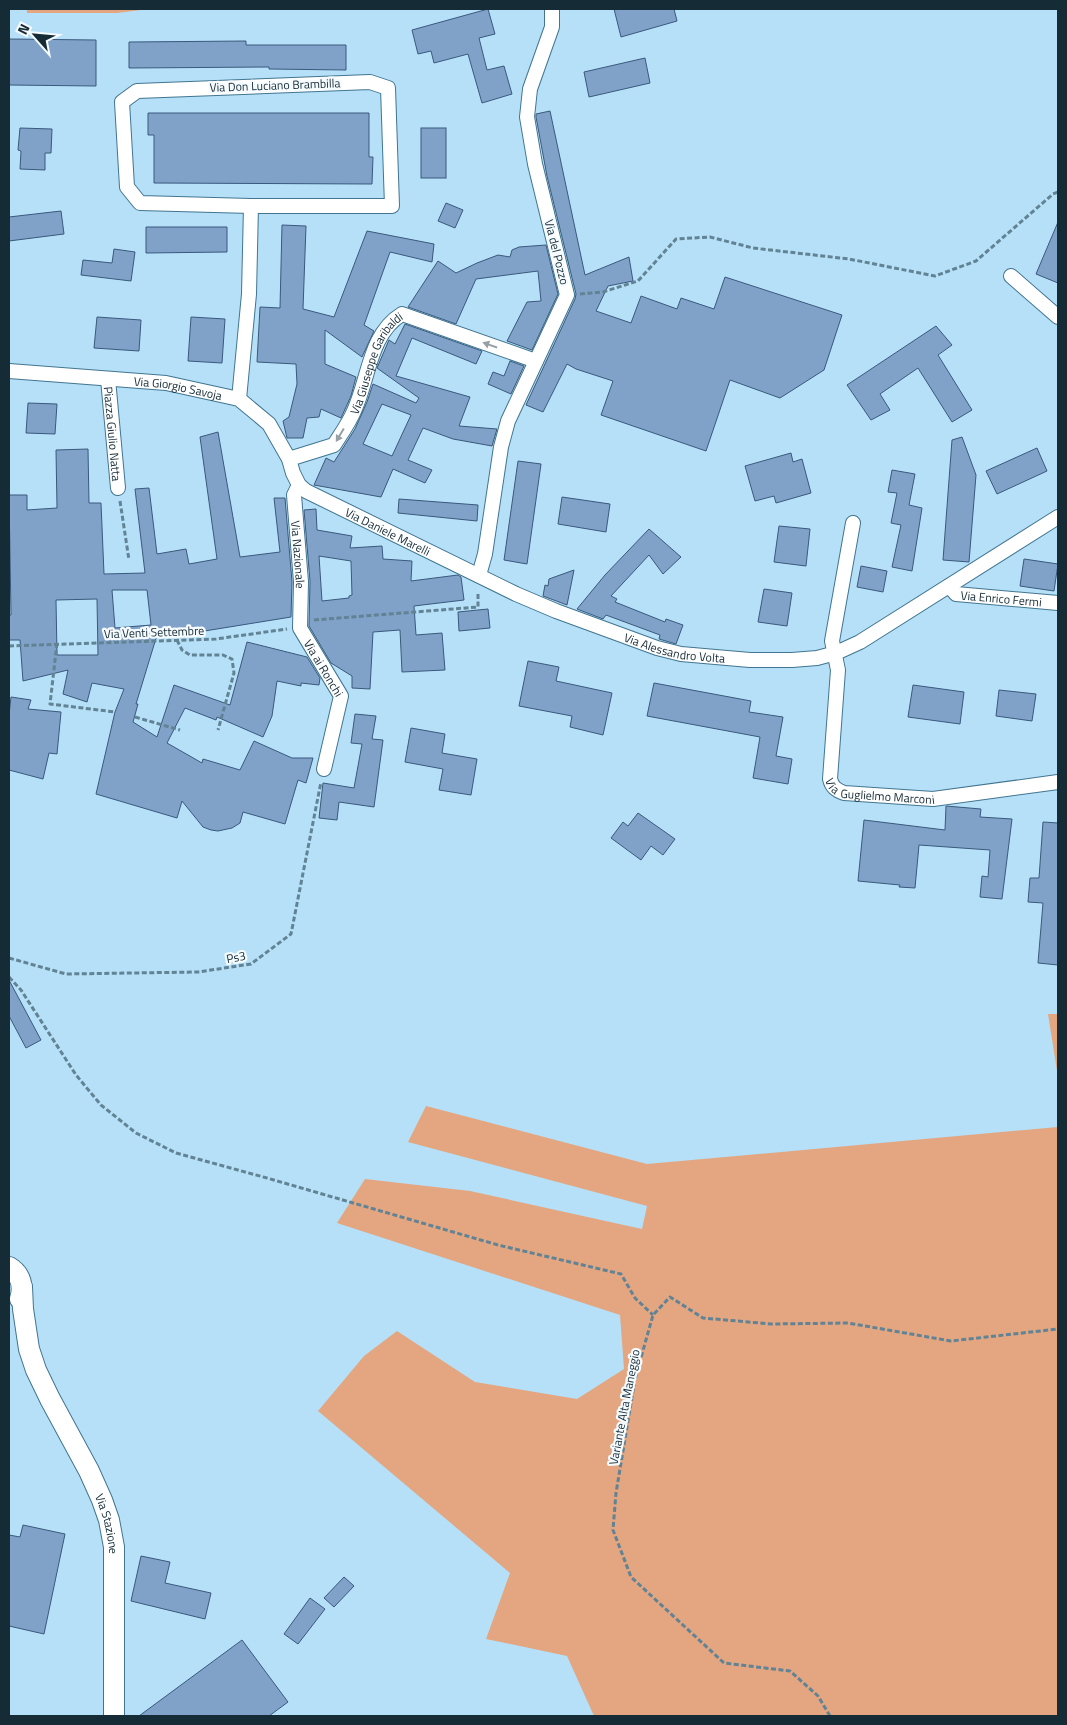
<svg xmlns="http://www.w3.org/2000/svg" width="1067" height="1725" viewBox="0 0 1067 1725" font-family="'Titillium Web',sans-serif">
	<rect width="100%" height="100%" fill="#b5e0f8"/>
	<g fill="#e3a681">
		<polygon points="27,9 149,9 117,13 27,13"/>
		<polygon points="1048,1014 1058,1014 1058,1077"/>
		<polygon points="426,1106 647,1164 1058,1127 1058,1716 594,1716 567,1656 486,1639 510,1573 318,1411 364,1356 397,1331 475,1382 577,1399 624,1369 620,1315 337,1223 365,1179 470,1191 642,1229 647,1206 408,1142"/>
	</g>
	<g fill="#80a2c9" stroke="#3a597c" fill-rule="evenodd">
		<polygon points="488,9 495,34 479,38 487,70 504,66 512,94 482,103 468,54 434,63 431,51 418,54 412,30"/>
		<polygon points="614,9 674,9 677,21 621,37"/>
		<polygon points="9,39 96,40 96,86 9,85"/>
		<polygon points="246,41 246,45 346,45 346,70 269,69 269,67 129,68 129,42"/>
		<polygon points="645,58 650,83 589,97 584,72"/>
		<polygon points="550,111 585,275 629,257 633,281 608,286 596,311 631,323 641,296 677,309 681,298 714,309 725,277 842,315 824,370 780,398 730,380 706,451 601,415 613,381 576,369 567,364 543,412 526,405 575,299 576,294 547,176 536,117 536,114"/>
		<polygon points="148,113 369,113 369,157 373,157 372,184 154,183 154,135 148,135"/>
		<polygon points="20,128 52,129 51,153 45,153 45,170 20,169 21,151 18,150"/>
		<rect x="421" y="128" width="25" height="50"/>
		<polygon points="446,203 463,210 455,228 438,221"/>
		<polygon points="61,211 64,234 9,241 9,217"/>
		<polygon points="1058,222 1058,283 1036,274"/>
		<polygon points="282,225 306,226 303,309 334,317 367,231 434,244 432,262 390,252 364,325 374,331 362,357 325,330 325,364 356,377 351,396 341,418 321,409 319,417 307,418 303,438 287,438 283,421 289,417 297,384 296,364 257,362 260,307 280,308"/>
		<polygon points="146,227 227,227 227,252 146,253"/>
		<polygon points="546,245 558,294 532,350 507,341 527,302 541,301 538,271 476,279 456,324 408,307 438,261 456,273 477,263 498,255 510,257 512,250 519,247"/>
		<polygon points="114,249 135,252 131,281 81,275 83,260 112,263"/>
		<polygon points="97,317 141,320 139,351 94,348"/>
		<polygon points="191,317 225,319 222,363 188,361"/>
		<path d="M405,324l77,27 -6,13 -64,-26 -16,38 74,21 -11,29 38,3 -5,17 -39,-7 -30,-11 -15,32 24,10 -7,13 -32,-14 -12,28 -67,-12 12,-27 8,4 21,-33 12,-27 6,-18 43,19 3,-5 -42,-30 12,-28 6,4zM382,404l29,11 -19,41 -29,-12z"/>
		<polygon points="936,326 952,345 938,355 972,410 952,422 918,368 880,394 890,410 871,420 847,385"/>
		<polygon points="510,361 524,366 511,394 488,384 493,372 504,376"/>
		<polygon points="28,403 57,404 55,434 26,433"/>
		<path d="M218,432l22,125 40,-5 -6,-54h11l7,84 -1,35 -105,17 -29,1 -21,69h2l-5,18 24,15 17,-52 56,20 17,-63 60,15 13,21 -1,7 -18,-2v3l-24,-5 -5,35 -9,21 -46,-20 -1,3 -31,-12 -18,35 35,20 1,-4 37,11 14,-29 38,17h21l-7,25 -8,-3 -13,44 -42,-12 -3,11 -8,5 -14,3 -7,-1 -8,-3 -21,-26 -5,17 -81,-24 19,-82 9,-23 -32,-6 -5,19 -24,-8 5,-24 -45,11 -3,-41h-11v-25h2l-2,-120h18v15l30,-2 -1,-58 32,-1 1,54h12l3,71 41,-1 -10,-84 14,-1 8,66 29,-5 3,15 28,-5 -17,-122zM112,590h35l4,35 -36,3zM97,599l1,56h-41l-1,-55z"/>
		<polygon points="962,437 976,475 969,562 943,560 952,440"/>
		<polygon points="1037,448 1047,471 997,494 986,471"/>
		<polygon points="791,453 793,462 802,459 811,493 776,503 774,496 755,501 745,466"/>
		<polygon points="518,461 541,464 527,564 504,560"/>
		<polygon points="892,470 915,474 909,505 922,508 912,571 892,567 901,525 891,523 897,493 888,492"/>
		<polygon points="562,497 610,504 606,532 558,524"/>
		<polygon points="399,499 478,505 477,521 398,513"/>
		<path d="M316,509l1,21 35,6 -2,12 32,-2 1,13 29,2 -1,20 47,-6 3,2 3,23 -50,6 2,29 26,-2 3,37 -43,2 -2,-42 -27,2 -3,57 -18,-1v-12l-21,-13 -22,-37 1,-45 -6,-71zM319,556l32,5 1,34 -3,1v2l-27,3z"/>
		<polygon points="779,526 810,529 806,566 774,562"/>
		<polygon points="649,529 681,557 663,574 649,555 611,596 617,599 615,602 665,622 666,619 683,625 676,644 659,639 660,635 606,615 603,619 577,609 605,575"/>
		<polygon points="1024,559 1058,564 1054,591 1020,586"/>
		<polygon points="861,566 887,571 883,592 857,587"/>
		<polygon points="574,570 567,605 543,596 545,585 548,586 549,579"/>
		<polygon points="764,589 792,593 787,626 758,622"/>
		<polygon points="488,609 490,628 459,631 458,612"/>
		<polygon points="528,661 559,667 556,681 612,693 603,735 570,727 572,716 519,706"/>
		<polygon points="654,683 751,701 749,712 783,717 776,756 792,759 788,784 753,778 760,737 647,716"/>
		<polygon points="913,685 964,692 960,724 908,717"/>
		<polygon points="999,690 1036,694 1032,721 996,716"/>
		<polygon points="11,697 31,700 28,709 61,712 57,754 49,753 43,779 9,770 9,715"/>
		<polygon points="355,714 376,716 372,739 383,740 374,807 339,802 337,820 319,818 323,783 354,788 362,744 351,743"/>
		<polygon points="411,728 445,734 442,753 477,759 471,795 439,790 443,769 405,762"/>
		<polygon points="946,806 981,809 980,817 1012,819 1002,899 980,897 982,876 988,877 990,850 919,845 915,888 899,887 900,885 858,881 864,820 945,830"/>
		<polygon points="638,813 675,839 663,855 651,846 641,860 611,838 623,822 628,826"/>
		<polygon points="1043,822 1058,823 1058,965 1038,963 1043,903 1028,902 1030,878 1039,878"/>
		<polygon points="9,980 41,1040 26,1048 9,1016"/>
		<polygon points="23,1525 65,1534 44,1634 9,1626 9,1535 20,1537"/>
		<polygon points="141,1556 170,1562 165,1583 211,1593 205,1619 131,1601"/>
		<polygon points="344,1577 354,1586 334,1607 324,1598"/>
		<polygon points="310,1598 325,1609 298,1644 284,1634"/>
		<polygon points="242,1640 288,1702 269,1716 139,1716"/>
	</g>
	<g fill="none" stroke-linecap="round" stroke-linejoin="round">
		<g stroke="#417590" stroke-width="16">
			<g id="minor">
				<polygon points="370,82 388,88 392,206 251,206 140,203 127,187 122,102 137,91"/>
				<polyline points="1011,276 1058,317"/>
				<path id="s1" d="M9,371l157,12 73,16 30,25 20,35 4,14 6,12 7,6 210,103 40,17 101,37 24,6 69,6h42l25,-2 19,-5 24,-11 198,-125"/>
				<path id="s2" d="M108,379l10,109"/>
				<polyline points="239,399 249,294 251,206"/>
				<path id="s3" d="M289,459l45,-14c7,-11 15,-22 20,-34 15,-32 15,-77 48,-97l134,47"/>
				<path id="s4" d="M299,485l-5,10 7,87 -1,46 41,68 -17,73"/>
				<path id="s5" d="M853,523l-21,118 6,29 -8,109c2,8 6,11 14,14l89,6 125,-17"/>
				<polyline points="479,575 485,554 501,447 508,421 567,295 535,164 527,117 530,89 552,27 552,9"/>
				<path id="s6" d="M949,586l7,8 102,9"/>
			</g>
		</g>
		<g stroke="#417590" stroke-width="22">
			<g id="secondary">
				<path d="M9,1267c12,7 15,20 11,32"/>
				<path id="s7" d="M22,1287l1,22 6,40 7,21 14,29 39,72 13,29 7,20 5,27v169"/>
			</g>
		</g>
		<g stroke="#628394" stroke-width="3" stroke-dasharray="5 2.5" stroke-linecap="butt">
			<polyline points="580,294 603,292 638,281 676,239 710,237 753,248 849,259 935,276 976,261 1053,194 1058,192"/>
			<polyline points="120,501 129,560"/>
			<polyline points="314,620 478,607 478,592"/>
			<polyline points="177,640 182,650 190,655 223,655 232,659 234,673 218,730"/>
			<polyline points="57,643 50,704 115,712"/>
			<polyline points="9,646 216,639 287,629"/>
			<polyline points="135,717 180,730"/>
			<polyline points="9,958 66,974 198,972 251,964 291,934 321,782"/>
			<polyline points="9,977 21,990 76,1075 101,1105 136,1133 176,1153 267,1178 498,1245 621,1274 635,1298 653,1315"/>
			<polyline points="830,1716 818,1696 790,1671 724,1663 631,1577 613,1530 616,1493 635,1379 653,1315 670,1297 703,1318 771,1324 848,1323 951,1341 1058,1329"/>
		</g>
		<use href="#minor" stroke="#fff" stroke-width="14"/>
		<use href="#secondary" stroke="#fff" stroke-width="20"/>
	</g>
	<defs><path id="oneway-solid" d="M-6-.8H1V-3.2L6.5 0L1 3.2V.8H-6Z" transform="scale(1.25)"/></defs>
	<g fill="#96a0a5">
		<use href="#oneway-solid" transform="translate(490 345) rotate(-161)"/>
		<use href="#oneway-solid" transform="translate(340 435) rotate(121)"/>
	</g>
	<g text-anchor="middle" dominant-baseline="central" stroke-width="4.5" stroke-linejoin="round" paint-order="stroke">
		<g font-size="12" fill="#152b36" stroke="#f5fbfe">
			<text transform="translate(275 85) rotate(-2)">Via Don Luciano Brambilla</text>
			<text transform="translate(557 252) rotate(76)">Via del Pozzo</text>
			<text stroke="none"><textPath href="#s3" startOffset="140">Via Giuseppe Garibaldi</textPath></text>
			<text stroke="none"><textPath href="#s1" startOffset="170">Via Giorgio Savoja</textPath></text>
			<text stroke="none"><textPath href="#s2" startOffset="55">Piazza Giulio Natta</textPath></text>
			<text stroke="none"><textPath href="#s1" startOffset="440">Via Daniele Marelli</textPath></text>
			<text stroke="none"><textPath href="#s4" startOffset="71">Via Nazionale</textPath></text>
			<text stroke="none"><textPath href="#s6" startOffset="56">Via Enrico Fermi</textPath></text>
			<text transform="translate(154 632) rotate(-2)">Via Venti Settembre</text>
			<text stroke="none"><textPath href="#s1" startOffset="751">Via Alessandro Volta</textPath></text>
			<text stroke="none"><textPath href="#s4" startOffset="191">Via ai Ronchi</textPath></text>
			<text stroke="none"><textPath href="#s5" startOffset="314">Via Guglielmo Marconi</textPath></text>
			<text transform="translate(236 957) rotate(-11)">Ps3</text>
			<text transform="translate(624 1407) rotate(-79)">Variante Alta Maneggio</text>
			<text stroke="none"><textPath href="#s7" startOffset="255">Via Stazione</textPath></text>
		</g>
	</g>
	<rect width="1067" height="1725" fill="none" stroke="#152b36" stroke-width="20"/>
	<g transform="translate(35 35) rotate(297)" stroke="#f5fbfe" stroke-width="4" paint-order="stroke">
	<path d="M0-4L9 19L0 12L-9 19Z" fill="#152b36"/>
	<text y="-8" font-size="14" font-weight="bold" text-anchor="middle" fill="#152b36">N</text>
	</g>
</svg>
